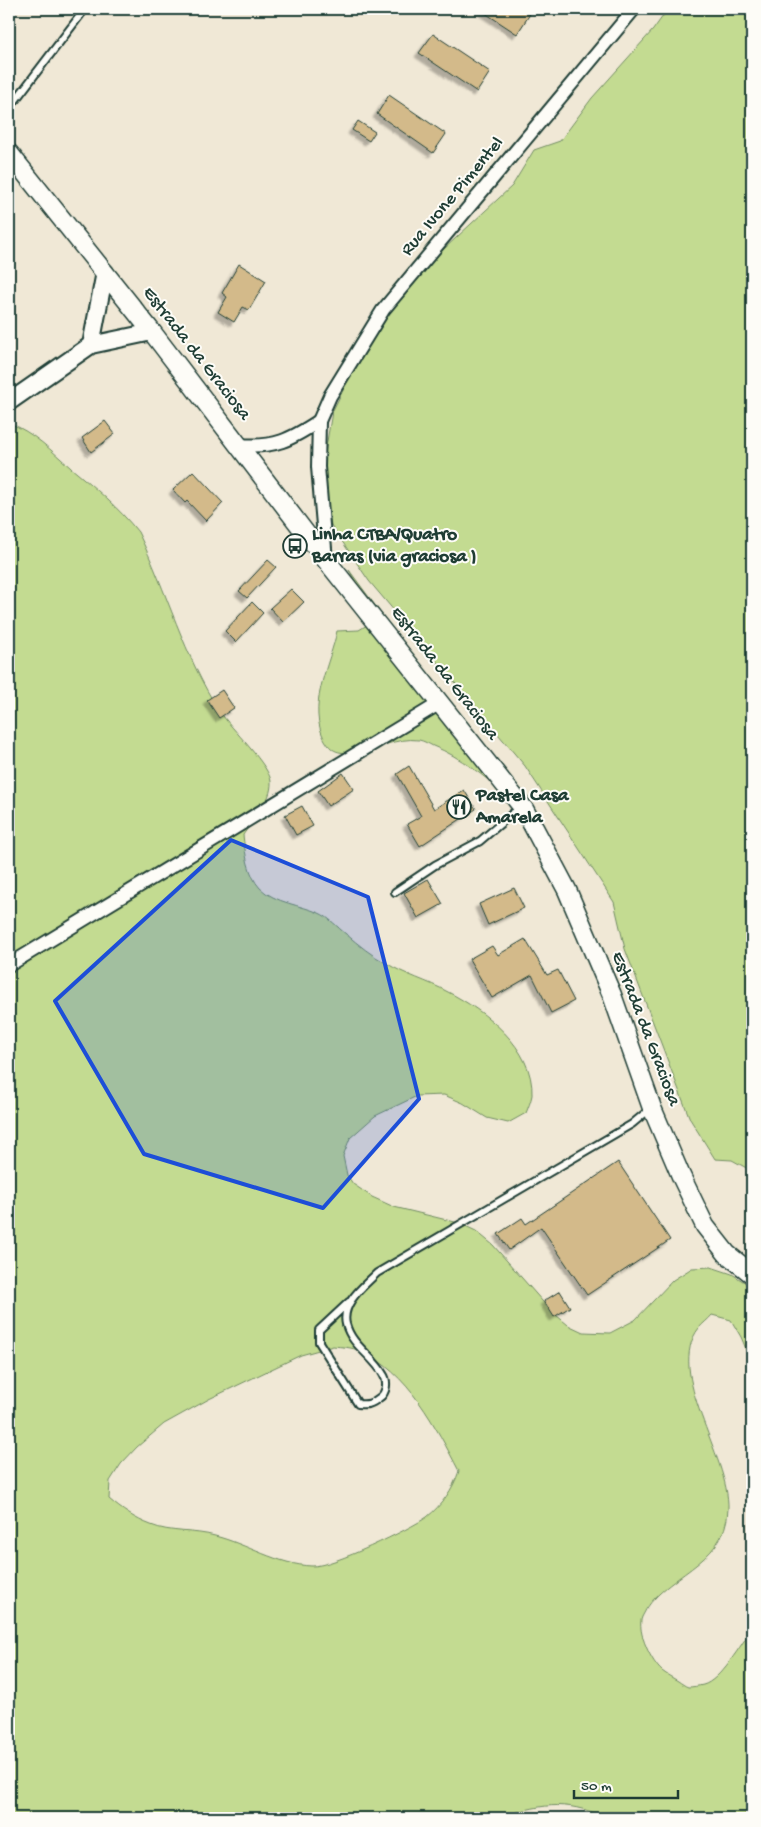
<svg xmlns="http://www.w3.org/2000/svg" width="761" height="1827" viewBox="0 0 761 1827" font-family="'Gochi Hand',sans-serif">
	<defs>
		<filter id="shadow"><feDropShadow dx="-4" dy="4" stdDeviation="1" flood-color="#0004"/></filter>
	</defs>
	<rect width="100%" height="100%" fill="#f0e8d6"/>
	<filter id="ink" filterUnits="userSpaceOnUse"><feTurbulence type="fractalNoise" baseFrequency=".02" numOctaves="2"/><feDisplacementMap in="SourceGraphic" scale="10" xChannelSelector="R" yChannelSelector="G"/><feConvolveMatrix kernelMatrix="1 2 1 2 8 2 1 2 1" color-interpolation-filters="sRGB"/></filter>
	<g filter="url(#ink)">
		<g fill="#c3db91" stroke="#718c62" fill-rule="evenodd">
			<polygon points="668,9 752,9 752,1171 732,1160 715,1159 690,1119 625,949 614,902 525,766 369,581 331,525 322,471 332,412 366,345 416,275 512,186 534,150 560,141 592,98 653,30"/>
			<path d="M9,423c24,9 43,28 62,45 24,20 48,40 67,64 29,59 46,125 82,180 10,15 51,55 51,70 1,19 -18,38 -28,53 2,17 5,40 17,53 15,15 41,17 59,25 10,4 19,15 27,21 13,11 25,21 40,29 19,12 42,18 62,29 37,19 86,56 84,103 -1,6 -4,13 -6,18l-18,10 -21,-5 -24,-15 -19,-8 -27,1 -42,20 -25,22 -7,18 4,19 6,9 19,13 22,10 65,16 17,8 17,14 57,65 18,15 15,7 27,1 25,-13 38,-40 19,-12 19,-1 21,7 20,13v76l-11,-26 -10,-17 -19,-5c-4,5 -10,9 -13,13 -35,44 31,128 29,181 -2,58 -67,65 -86,108 -6,14 10,46 20,54 5,4 11,7 16,10 3,2 7,5 10,6 4,0 11,-1 15,-2 17,-4 39,-42 49,-56v189h-144c-48,-20 -65,-13 -113,0h-486zM333,1346c8,1 19,1 27,5 48,20 76,76 99,120 -6,18 -17,34 -32,46 -17,12 -95,50 -115,49 -34,-1 -65,-22 -97,-30 -21,-6 -45,-3 -64,-11 -16,-6 -29,-15 -42,-26l1,-18 11,-17 16,-17 27,-23 45,-25 92,-44z"/>
			<path d="M349,570l101,137 56,87c-23,-18 -45,-37 -73,-48 -4,-2 -9,-5 -14,-6 -23,-3 -42,10 -64,12 -18,2 -25,0 -33,-18 -13,-33 8,-70 15,-103l22,-1 13,-8 1,-9z"/>
		</g>
		<g fill="#d3ba8a" stroke="#1f3d34" filter="url(#shadow)">
			<polygon points="479,9 522,9 530,14 517,34"/>
			<polygon points="433,34 490,72 477,92 419,53"/>
			<polygon points="389,95 446,134 433,153 377,114"/>
			<polygon points="358,121 375,132 369,141 352,130"/>
			<polygon points="239,264 266,281 249,310 243,307 234,322 218,312 227,297 222,293"/>
			<polygon points="105,421 115,434 91,452 82,438"/>
			<polygon points="193,471 223,503 206,521 187,501 185,503 173,490"/>
			<polygon points="268,560 276,567 247,598 239,591"/>
			<polygon points="291,589 304,602 283,622 270,608"/>
			<polygon points="252,602 263,613 236,642 225,631"/>
			<polygon points="222,690 234,708 219,718 207,700"/>
			<polygon points="409,766 434,809 464,790 476,809 420,846 407,824 421,816 397,774"/>
			<polygon points="343,773 354,789 328,806 318,791"/>
			<polygon points="302,806 313,826 296,835 285,815"/>
			<polygon points="428,879 443,904 418,918 404,893"/>
			<polygon points="514,888 524,908 488,925 479,904"/>
			<polygon points="525,939 547,975 558,970 574,1001 551,1013 532,975 492,998 469,959 492,946 498,955"/>
			<polygon points="618,1162 670,1240 587,1295 541,1227 509,1250 498,1234 522,1218 526,1224"/>
			<polygon points="560,1291 570,1307 554,1317 544,1301"/>
		</g>
		<g fill="none" stroke-linecap="round" stroke-linejoin="round">
			<g stroke="#1f3d34" stroke-width="10">
				<g id="service">
					<polyline points="11,106 85,9"/>
					<polyline points="395,892 435,865 480,841 513,813 522,810"/>
					<path d="M349,1302l-30,28v12l39,62c10,1 13,0 21,-6 8,-5 9,-17 4,-24 -10,-18 -32,-29 -37,-50 -5,-21 18,-38 31,-51l255,-149 18,-15"/>
				</g>
			</g>
			<g stroke="#1f3d34" stroke-width="16">
				<g id="minor">
					<path d="M240,445c35,3 50,-5 79,-24"/>
					<polyline points="326,560 318,467 319,421 330,396 383,310 634,9"/>
					<polyline points="9,965 440,703"/>
				</g>
			</g>
			<g stroke="#1f3d34" stroke-width="20">
				<g id="tertiary">
					<polyline points="91,345 105,272"/>
					<polyline points="9,402 91,345 152,332"/>
				</g>
			</g>
			<g stroke="#1f3d34" stroke-width="21">
				<polyline id="secondary" points="9,153 152,332 326,560 524,809 567,890 612,995 652,1108 681,1176 705,1226 727,1254 752,1274"/>
			</g>
			<use href="#service" stroke="#fdfcf7" stroke-width="6"/>
			<use href="#minor" stroke="#fdfcf7" stroke-width="12"/>
			<use href="#tertiary" stroke="#fdfcf7" stroke-width="16"/>
			<use href="#secondary" stroke="#fdfcf7" stroke-width="18"/>
		</g>
	</g>
	<path fill="#1d4ed8" fill-opacity="0.2" stroke="#1d4ed8" stroke-width="4" stroke-linejoin="round" d="M231,840l137,57 51,202 -96,109 -179,-54 -89,-153z"/>
	<defs>
		<g id="bus-ring" transform="scale(1.25)"><circle r="9.5" fill="#fdfcf7" stroke="#1f3d34" stroke-width="1.5"/><path d="M-5-6H5V4H4V6H2V4H-2V6H-4V4H-5ZM-3.5-4V0h7V-4ZM-3.5 1.2v1.5H-2V1.2ZM2 1.2v1.5H3.5V1.2Z" fill="#1f3d34"/></g>
		<g id="restaurant-ring" transform="scale(1.25)"><circle r="9.5" fill="#fdfcf7" stroke="#1f3d34" stroke-width="1.5"/><path d="M-5-6h1v4h1v-4h1v4h1v-4h1v5L-1.5 .5V6h-2V.5L-5-1ZM5-6V6H3V1.5H1.5Q1.5-4 5-6Z" fill="#1f3d34"/></g>
	</defs>
	<g fill-rule="evenodd">
		<use href="#bus-ring" x="295" y="546"/>
		<use href="#restaurant-ring" x="459" y="807"/>
	</g>
	<g text-anchor="middle" dominant-baseline="central" stroke-width="4" stroke-linejoin="round" paint-order="stroke">
		<g font-size="19" fill="#1f3d34" stroke="#fdfcf7">
			<text transform="translate(453 197) rotate(-50)">Rua Ivone Pimentel</text>
			<text transform="translate(196 354) rotate(52)">Estrada da Graciosa</text>
			<text transform="translate(444 674) rotate(52)">Estrada da Graciosa</text>
			<text transform="translate(645 1029) rotate(69)">Estrada da Graciosa</text>
		</g>
		<g font-size="19" font-weight="bold" fill="#1f3d34" stroke="#fdfcf7" text-anchor="start">
			<text x="312" y="535">Linha CTBA/Quatro<tspan x="312" dy="22">Barras (via graciosa )</tspan></text>
			<text x="476" y="796">Pastel Casa<tspan x="476" dy="22">Amarela</tspan></text>
		</g>
	</g>
	<rect width="761" height="1827" fill="none" stroke="#fdfcf7" stroke-width="30"/>
	<rect x="15" y="15" width="731" height="1797" fill="none" stroke="#1f3d34" stroke-width="2" filter="url(#ink)"/>
	<path d="M574 1790v8h104v-8" fill="none" stroke="#1f3d34" stroke-width="2.5"/>
	<text x="581" y="1790" font-size="15" fill="#1f3d34" stroke="#fdfcf7" stroke-width="4" paint-order="stroke">50 m</text>
</svg>
